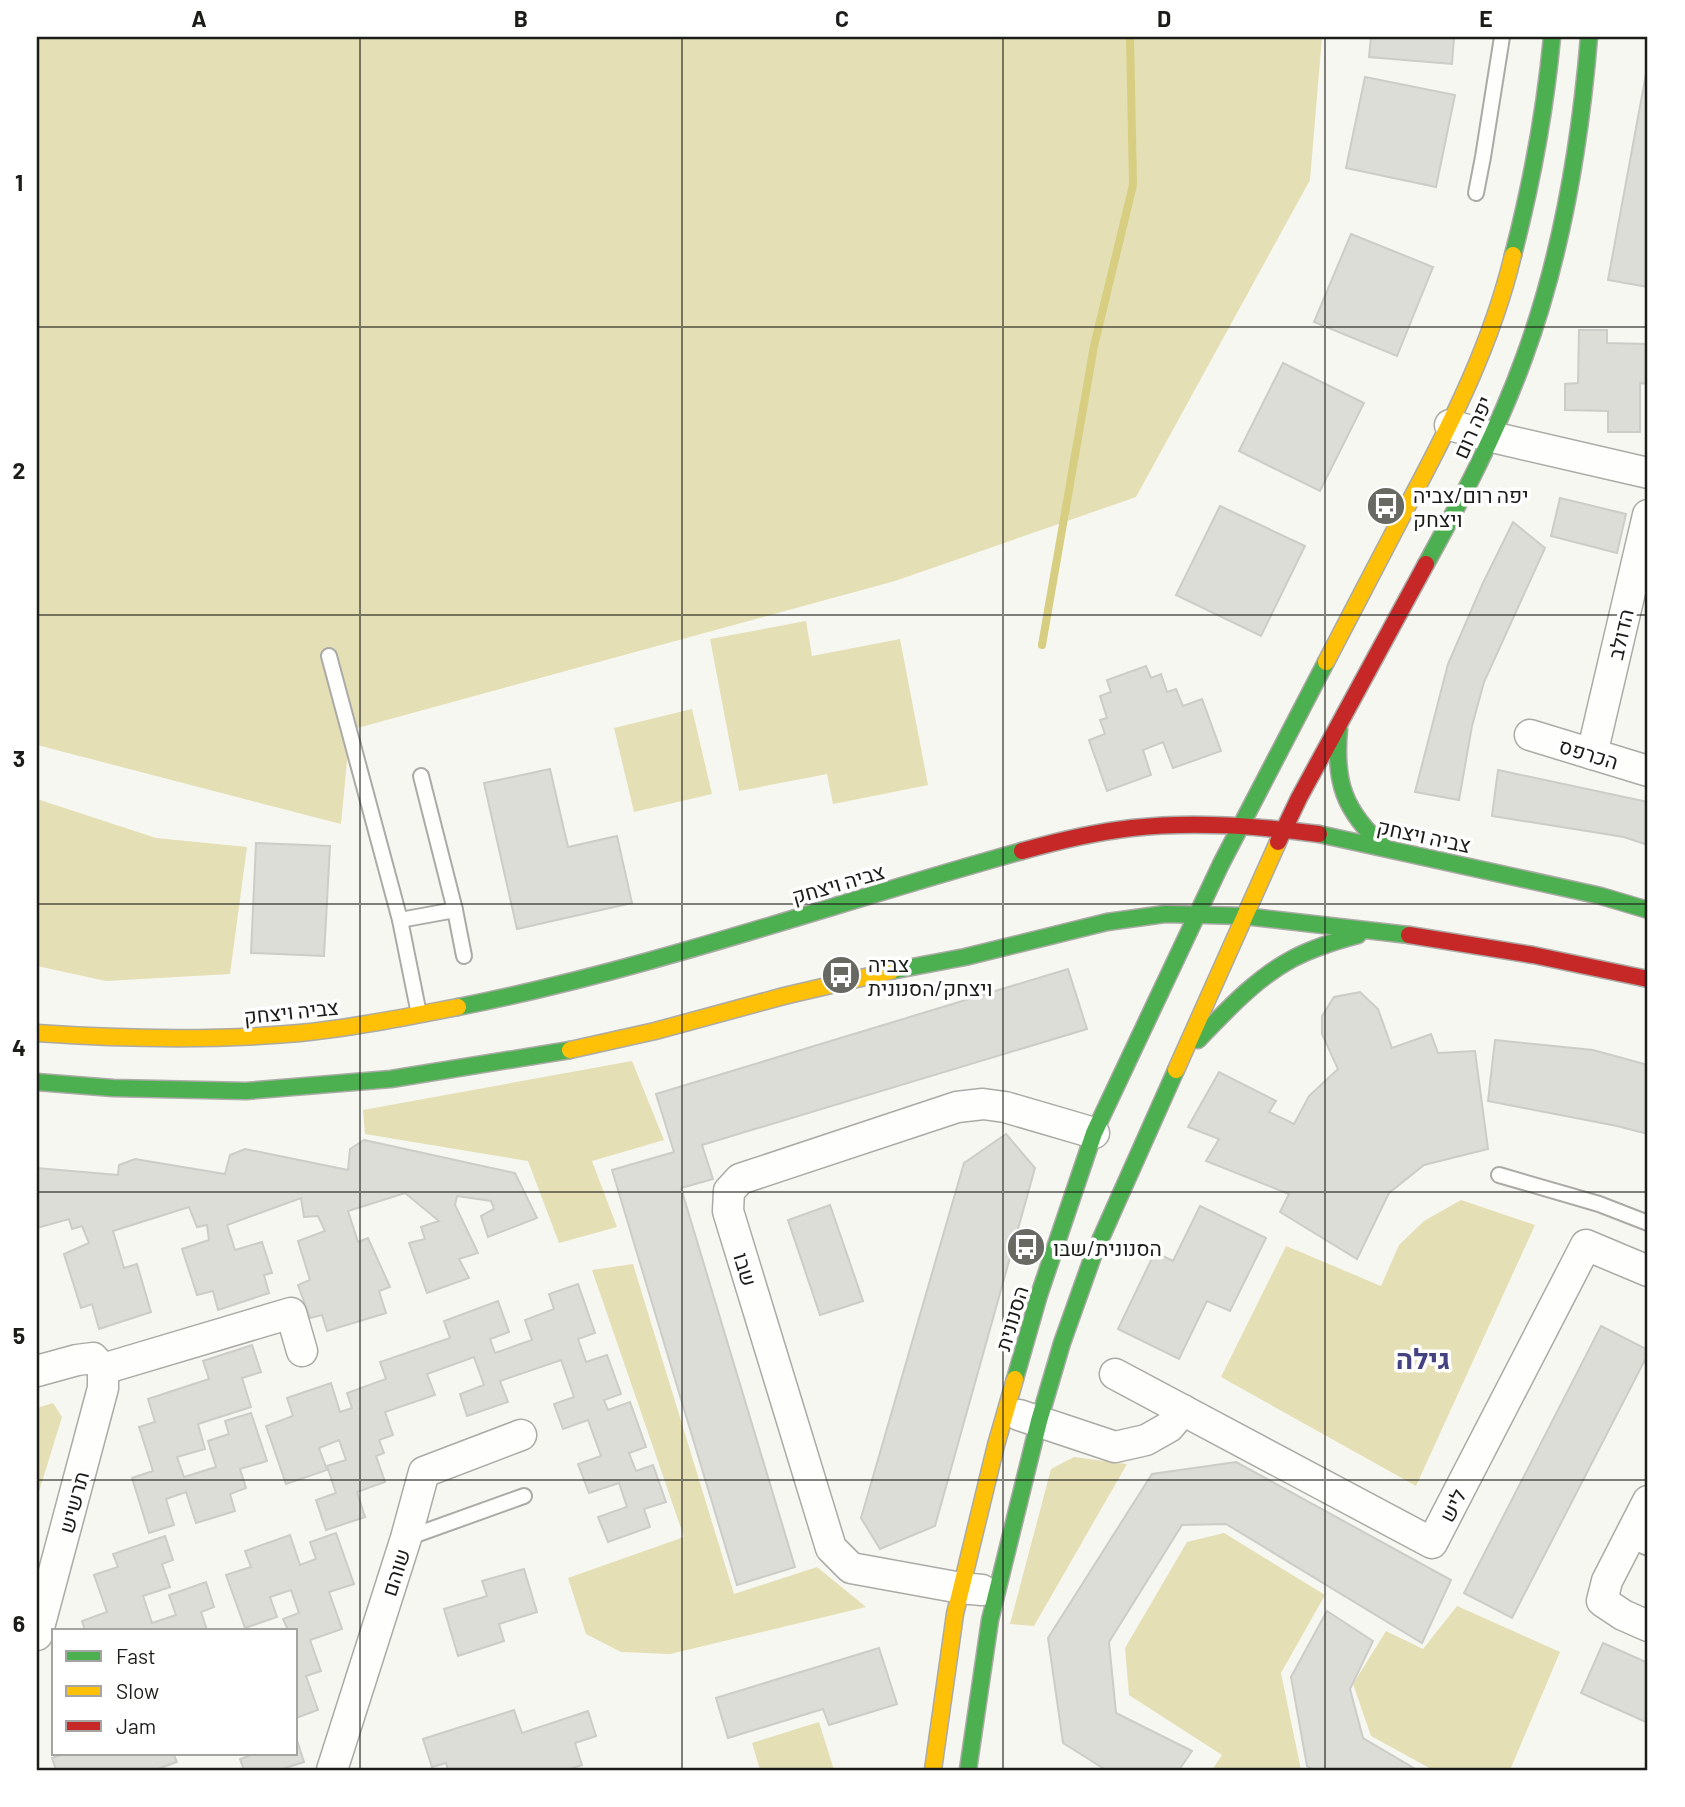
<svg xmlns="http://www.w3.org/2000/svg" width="1685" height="1807" viewBox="0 0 1685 1807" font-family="Barlow,Heebo,sans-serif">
	<rect width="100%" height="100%" fill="#f7f7f1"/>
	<g fill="#e4dfb4">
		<polygon points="37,37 1322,37 1310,180 1136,497 895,581 350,730 341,824 37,745"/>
		<polygon points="806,621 812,656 900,639 928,785 833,804 827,774 739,791 710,639"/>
		<polygon points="692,709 712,794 634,812 614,728"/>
		<polygon points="37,799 156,838 247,847 230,974 106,981 37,966"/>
		<polygon points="632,1061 664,1140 592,1161 617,1227 559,1243 528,1161 365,1134 363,1110"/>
		<polygon points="1461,1200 1535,1225 1416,1486 1221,1377 1286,1246 1381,1286 1399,1245 1424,1221"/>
		<polygon points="633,1264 734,1594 817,1567 866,1607 670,1654 621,1652 586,1634 568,1578 684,1537 592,1270"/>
		<polygon points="53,1403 62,1417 37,1498 37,1408"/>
		<polygon points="1074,1457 1127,1464 1034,1626 1010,1624 1051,1469"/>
		<polygon points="1224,1533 1325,1595 1281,1673 1301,1770 1212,1770 1222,1755 1129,1695 1125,1648 1187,1542"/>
		<polygon points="1457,1606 1560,1652 1510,1770 1433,1770 1371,1736 1353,1684 1386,1631 1423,1649"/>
		<polygon points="819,1722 834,1770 760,1770 752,1743"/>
	</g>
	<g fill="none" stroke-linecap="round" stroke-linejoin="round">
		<polyline stroke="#d7ce82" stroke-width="8" points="1042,645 1094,346 1133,185 1130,37"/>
	</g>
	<g fill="#ddddd8" stroke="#ccccc8" stroke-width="2">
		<polygon points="1371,37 1454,37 1452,64 1369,57"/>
		<polygon points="1648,63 1648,287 1608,280"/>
		<polygon points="1365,77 1455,95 1436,187 1346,168"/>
		<polygon points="1351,234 1433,267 1397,356 1314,322"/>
		<polygon points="1579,330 1607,330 1607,343 1648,344 1648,384 1640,383 1640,432 1608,432 1608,411 1565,410 1565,384 1578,383"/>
		<polygon points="1283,363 1364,403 1320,491 1239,451"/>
		<polygon points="1560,498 1626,514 1617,553 1551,536"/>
		<polygon points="1220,506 1305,546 1261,636 1176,595"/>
		<polygon points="1513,522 1545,548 1484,682 1472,726 1459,800 1415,792 1448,664 1483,583"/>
		<polygon points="1146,666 1151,678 1161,674 1167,692 1176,689 1183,706 1202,699 1221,751 1173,768 1163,742 1143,750 1151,775 1107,791 1089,740 1105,734 1100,720 1107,718 1100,696 1111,692 1107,680"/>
		<polygon points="550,769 568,847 617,836 632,903 517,929 484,783"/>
		<polygon points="1498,770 1648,802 1648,845 1624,837 1492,816"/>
		<polygon points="256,843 330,846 324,956 251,953"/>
		<polygon points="1068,969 1087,1029 702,1145 713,1179 681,1188 795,1567 737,1585 612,1170 674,1152 656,1094"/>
		<polygon points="1360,992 1378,1009 1392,1048 1431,1034 1438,1053 1475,1051 1488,1149 1424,1165 1389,1193 1357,1259 1280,1212 1289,1194 1206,1161 1219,1139 1188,1127 1219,1072 1276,1101 1269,1112 1294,1124 1309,1096 1338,1069 1322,1034 1322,1016 1334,997"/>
		<polygon points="1495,1040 1593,1050 1648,1065 1648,1134 1617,1126 1488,1101"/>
		<polygon points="1006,1134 1035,1168 935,1526 880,1549 861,1518 964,1163"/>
		<polygon points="364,1140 515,1173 537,1218 488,1237 481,1216 494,1209 491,1201 457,1196 455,1205 478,1253 459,1259 469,1278 427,1293 409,1243 425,1239 421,1227 439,1221 405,1193 348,1211 358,1242 368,1238 390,1287 379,1291 386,1313 327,1331 322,1315 310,1318 298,1285 310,1280 298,1241 325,1231 318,1216 304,1217 301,1198 227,1225 235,1250 262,1242 272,1273 264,1275 269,1293 218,1310 213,1291 197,1295 182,1249 209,1240 207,1225 197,1227 189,1207 113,1231 124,1268 137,1264 151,1312 99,1329 92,1304 81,1308 64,1254 89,1243 82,1226 72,1229 69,1219 37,1228 37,1168 118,1175 119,1165 135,1159 225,1174 230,1155 245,1149 348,1170 350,1149"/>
		<polygon points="830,1205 863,1301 820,1315 788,1220"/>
		<polygon points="1200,1206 1266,1238 1230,1311 1207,1301 1179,1359 1118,1329 1155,1252 1173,1261"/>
		<polygon points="578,1284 595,1333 578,1339 586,1362 607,1355 621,1394 604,1400 608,1410 630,1402 646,1447 629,1453 636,1471 653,1465 666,1502 644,1509 650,1527 608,1542 598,1517 627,1507 619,1483 589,1493 578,1464 601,1456 588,1420 563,1429 554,1404 574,1397 561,1360 500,1381 508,1402 467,1416 460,1394 484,1385 474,1357 427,1374 435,1395 385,1412 393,1435 379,1440 384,1453 376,1456 385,1482 357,1492 365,1517 326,1530 316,1500 336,1493 327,1466 346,1460 339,1440 319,1448 327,1470 286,1484 266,1426 293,1416 287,1398 331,1383 340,1412 352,1408 347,1393 386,1379 380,1362 450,1338 444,1321 498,1301 509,1332 490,1339 495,1353 532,1340 525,1320 554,1309 549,1294"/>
		<polygon points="1601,1326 1648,1350 1648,1354 1512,1618 1464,1593"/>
		<polygon points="252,1345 261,1372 242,1378 251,1407 198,1424 205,1449 177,1457 184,1477 216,1467 208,1441 229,1434 225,1421 251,1413 267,1461 240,1469 246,1488 230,1494 235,1511 196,1523 186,1492 166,1499 174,1525 149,1533 132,1478 153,1471 139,1427 155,1422 148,1399 209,1379 203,1361"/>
		<polygon points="1236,1462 1451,1580 1422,1643 1226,1524 1182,1525 1109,1642 1116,1713 1192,1751 1179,1770 1106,1770 1063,1743 1048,1638 1152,1474"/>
		<polygon points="336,1533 354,1584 329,1592 342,1629 310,1640 321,1671 306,1676 318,1710 296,1718 296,1630 288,1630 283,1619 299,1613 291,1590 270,1597 277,1617 245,1628 226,1575 251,1567 245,1551 290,1535 300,1565 316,1559 310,1542"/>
		<polygon points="165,1536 173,1560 162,1564 170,1587 143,1596 152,1623 176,1615 169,1595 206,1582 214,1607 201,1612 207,1630 85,1630 82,1621 107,1612 94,1575 118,1567 113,1554"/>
		<polygon points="524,1569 537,1612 499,1624 504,1641 458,1656 444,1609 487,1596 482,1581"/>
		<polygon points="1327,1611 1373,1641 1350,1689 1363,1738 1417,1770 1314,1770 1307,1766 1291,1677"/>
		<polygon points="1603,1643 1648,1663 1648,1723 1581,1693"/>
		<polygon points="879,1648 897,1704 829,1725 823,1709 728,1738 716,1698"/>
		<polygon points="514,1710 522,1733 588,1711 596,1736 575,1743 582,1765 567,1770 448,1770 446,1763 432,1767 423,1739"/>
		<polygon points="296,1737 304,1762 279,1770 244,1770 240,1759 257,1753 296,1753"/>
		<polygon points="67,1753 173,1753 177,1762 158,1769 159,1770 56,1770 52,1758"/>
	</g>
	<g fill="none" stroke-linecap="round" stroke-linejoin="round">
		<g stroke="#abaaa6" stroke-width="18">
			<g id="lane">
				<polyline points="1476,193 1483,157 1502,37"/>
				<polyline points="329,656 400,920 419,1014"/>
				<polyline points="421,776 455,910 464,956"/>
				<polyline points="400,920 455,910"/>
				<polyline points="1499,1175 1599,1204 1648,1223"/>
				<polyline points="407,1538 524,1496"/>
				<polyline points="1628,1540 1648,1548"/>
			</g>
		</g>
		<g stroke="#abaaa6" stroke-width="33">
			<g id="street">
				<polyline points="1450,425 1492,437 1648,473"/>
				<polyline points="1530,735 1648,771"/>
				<polyline points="1592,754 1648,515"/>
				<polyline points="103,1369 291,1313 302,1351"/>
				<polyline points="37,1371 77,1360 93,1358 103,1369 103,1388 37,1635"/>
				<polyline points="1115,1374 1432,1543 1586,1245 1648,1271"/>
				<polyline points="1019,1415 1115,1447 1146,1440 1169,1427 1183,1410"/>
				<polyline points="1648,1501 1607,1581 1602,1601 1623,1615 1648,1626"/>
				<polyline points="982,1590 961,1588 851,1568 831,1548 728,1211 729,1191 740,1179 957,1107 983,1104 1005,1107 1094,1133"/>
				<polyline points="332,1770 406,1538 424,1472 521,1435"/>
			</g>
		</g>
		<g stroke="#abaaa6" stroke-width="19">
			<g id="fast">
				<path d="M1513,255c19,-73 32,-143 39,-218"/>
				<path d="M1426,564c37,-67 72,-134 98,-206 38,-103 56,-212 65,-321"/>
				<path d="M1339,729c-5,53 5,82 45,118"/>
				<polyline points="1319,834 1601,896 1648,910"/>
				<polyline points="891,971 965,957 1107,922 1165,914 1244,916 1409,935"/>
				<path d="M458,1007c192,-38 376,-104 564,-156"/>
				<path d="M1198,1040c29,-30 57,-61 94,-81 21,-11 43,-18 66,-24"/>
				<polyline points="37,1082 113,1088 246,1091 391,1079 570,1050"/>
				<polyline points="1015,1379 1039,1295 1094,1133 1221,864 1326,662"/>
				<polyline points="968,1770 990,1620 1039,1421 1062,1343 1093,1256 1176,1070"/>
			</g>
		</g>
		<g stroke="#abaaa6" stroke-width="19">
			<g id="slow">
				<path d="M1326,662c28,-53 56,-107 84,-161 42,-79 82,-158 103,-246"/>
				<path d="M37,1033c87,6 175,8 263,0 52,-5 106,-16 158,-26"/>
				<polyline points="570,1050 655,1031 784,996 891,971"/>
				<polyline points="1176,1070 1278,842"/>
				<polyline points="933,1770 955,1614 996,1445 1015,1379"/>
			</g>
		</g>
		<g stroke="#abaaa6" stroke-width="19">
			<g id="jam">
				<polyline points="1278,842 1299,798 1426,564"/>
				<path d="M1022,851c36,-10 73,-19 110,-23 62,-7 125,-2 187,6"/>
				<polyline points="1409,935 1533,955 1648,979"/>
			</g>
		</g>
		<use href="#lane" stroke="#fefefd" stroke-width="14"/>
		<use href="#street" stroke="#fefefd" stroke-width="30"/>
		<use href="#fast" stroke="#4caf50" stroke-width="16"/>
		<use href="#slow" stroke="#ffc107" stroke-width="16"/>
		<use href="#jam" stroke="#c62828" stroke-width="16"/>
	</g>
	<path fill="none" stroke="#1c1c18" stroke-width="2" stroke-opacity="0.55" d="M360,37v1733M682,37v1733M1003,37v1733M1325,37v1733M37,327h1611M37,615h1611M37,904h1611M37,1192h1611M37,1480h1611"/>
	<defs>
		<g id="bus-disc" transform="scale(2.0125)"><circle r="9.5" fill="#696964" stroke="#fff"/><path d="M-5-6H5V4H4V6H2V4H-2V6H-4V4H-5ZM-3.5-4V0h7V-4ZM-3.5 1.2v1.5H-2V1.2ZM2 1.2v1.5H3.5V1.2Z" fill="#fff"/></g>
	</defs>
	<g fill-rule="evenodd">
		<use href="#bus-disc" x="1386" y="506"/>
		<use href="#bus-disc" x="841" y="975"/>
		<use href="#bus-disc" x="1026" y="1247"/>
	</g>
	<g text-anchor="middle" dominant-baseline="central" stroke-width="7" stroke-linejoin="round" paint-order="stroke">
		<g font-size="21" fill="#1c1c18" stroke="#fff">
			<text transform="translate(1472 427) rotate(-66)">יפה רום</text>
			<text transform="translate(1620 634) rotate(-77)">הדולב</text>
			<text transform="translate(1589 753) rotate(17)">הכרפס</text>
			<text transform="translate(1424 835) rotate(12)">צביה ויצחק</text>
			<text transform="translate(838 883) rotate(-16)">צביה ויצחק</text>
			<text transform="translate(291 1011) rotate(-6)">צביה ויצחק</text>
			<text transform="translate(746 1269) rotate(73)">שבו</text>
			<text transform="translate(1011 1318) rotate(-73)">הסנונית</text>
			<text transform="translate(73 1502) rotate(-75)">תרשיש</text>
			<text transform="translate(1452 1505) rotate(-63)">ליש</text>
			<text transform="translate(395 1572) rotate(-72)">שוהם</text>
		</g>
		<g font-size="21" fill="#1c1c18" stroke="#fff" text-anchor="start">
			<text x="1413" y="494">יפה רום/צביה<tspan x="1413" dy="24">ויצחק</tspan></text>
			<text x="868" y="963">צביה<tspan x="868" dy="24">ויצחק/הסנונית</tspan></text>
			<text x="1053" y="1247">הסנונית/שבו</text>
		</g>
		<g font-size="28" font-weight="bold" fill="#444280" stroke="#fff">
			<text x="1423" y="1358">גילה</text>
		</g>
	</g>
	<rect width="1685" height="1807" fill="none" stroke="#ffffff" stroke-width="77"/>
	<rect x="52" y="1629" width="245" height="126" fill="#ffffff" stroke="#a4a4a3" stroke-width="2"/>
	<rect x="66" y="1651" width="35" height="10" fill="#4caf50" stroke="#a4a4a3" stroke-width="2"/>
	<text x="116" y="1664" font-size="21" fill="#1c1c18">Fast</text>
	<rect x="66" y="1686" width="35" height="10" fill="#ffc107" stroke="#a4a4a3" stroke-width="2"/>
	<text x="116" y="1699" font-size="21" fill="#1c1c18">Slow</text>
	<rect x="66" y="1721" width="35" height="10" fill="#c62828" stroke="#a4a4a3" stroke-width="2"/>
	<text x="116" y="1734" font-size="21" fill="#1c1c18">Jam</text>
	<rect x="38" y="38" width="1608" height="1731" fill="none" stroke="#1c1c18" stroke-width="2.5"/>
	<g font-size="23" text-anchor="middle" font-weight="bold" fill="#1c1c18">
		<text x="199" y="27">A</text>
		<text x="521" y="27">B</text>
		<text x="842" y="27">C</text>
		<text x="1164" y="27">D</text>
		<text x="1486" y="27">E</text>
		<text x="19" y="191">1</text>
		<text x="19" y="479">2</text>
		<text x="19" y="767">3</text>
		<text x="19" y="1056">4</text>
		<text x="19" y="1344">5</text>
		<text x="19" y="1632">6</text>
	</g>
</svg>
